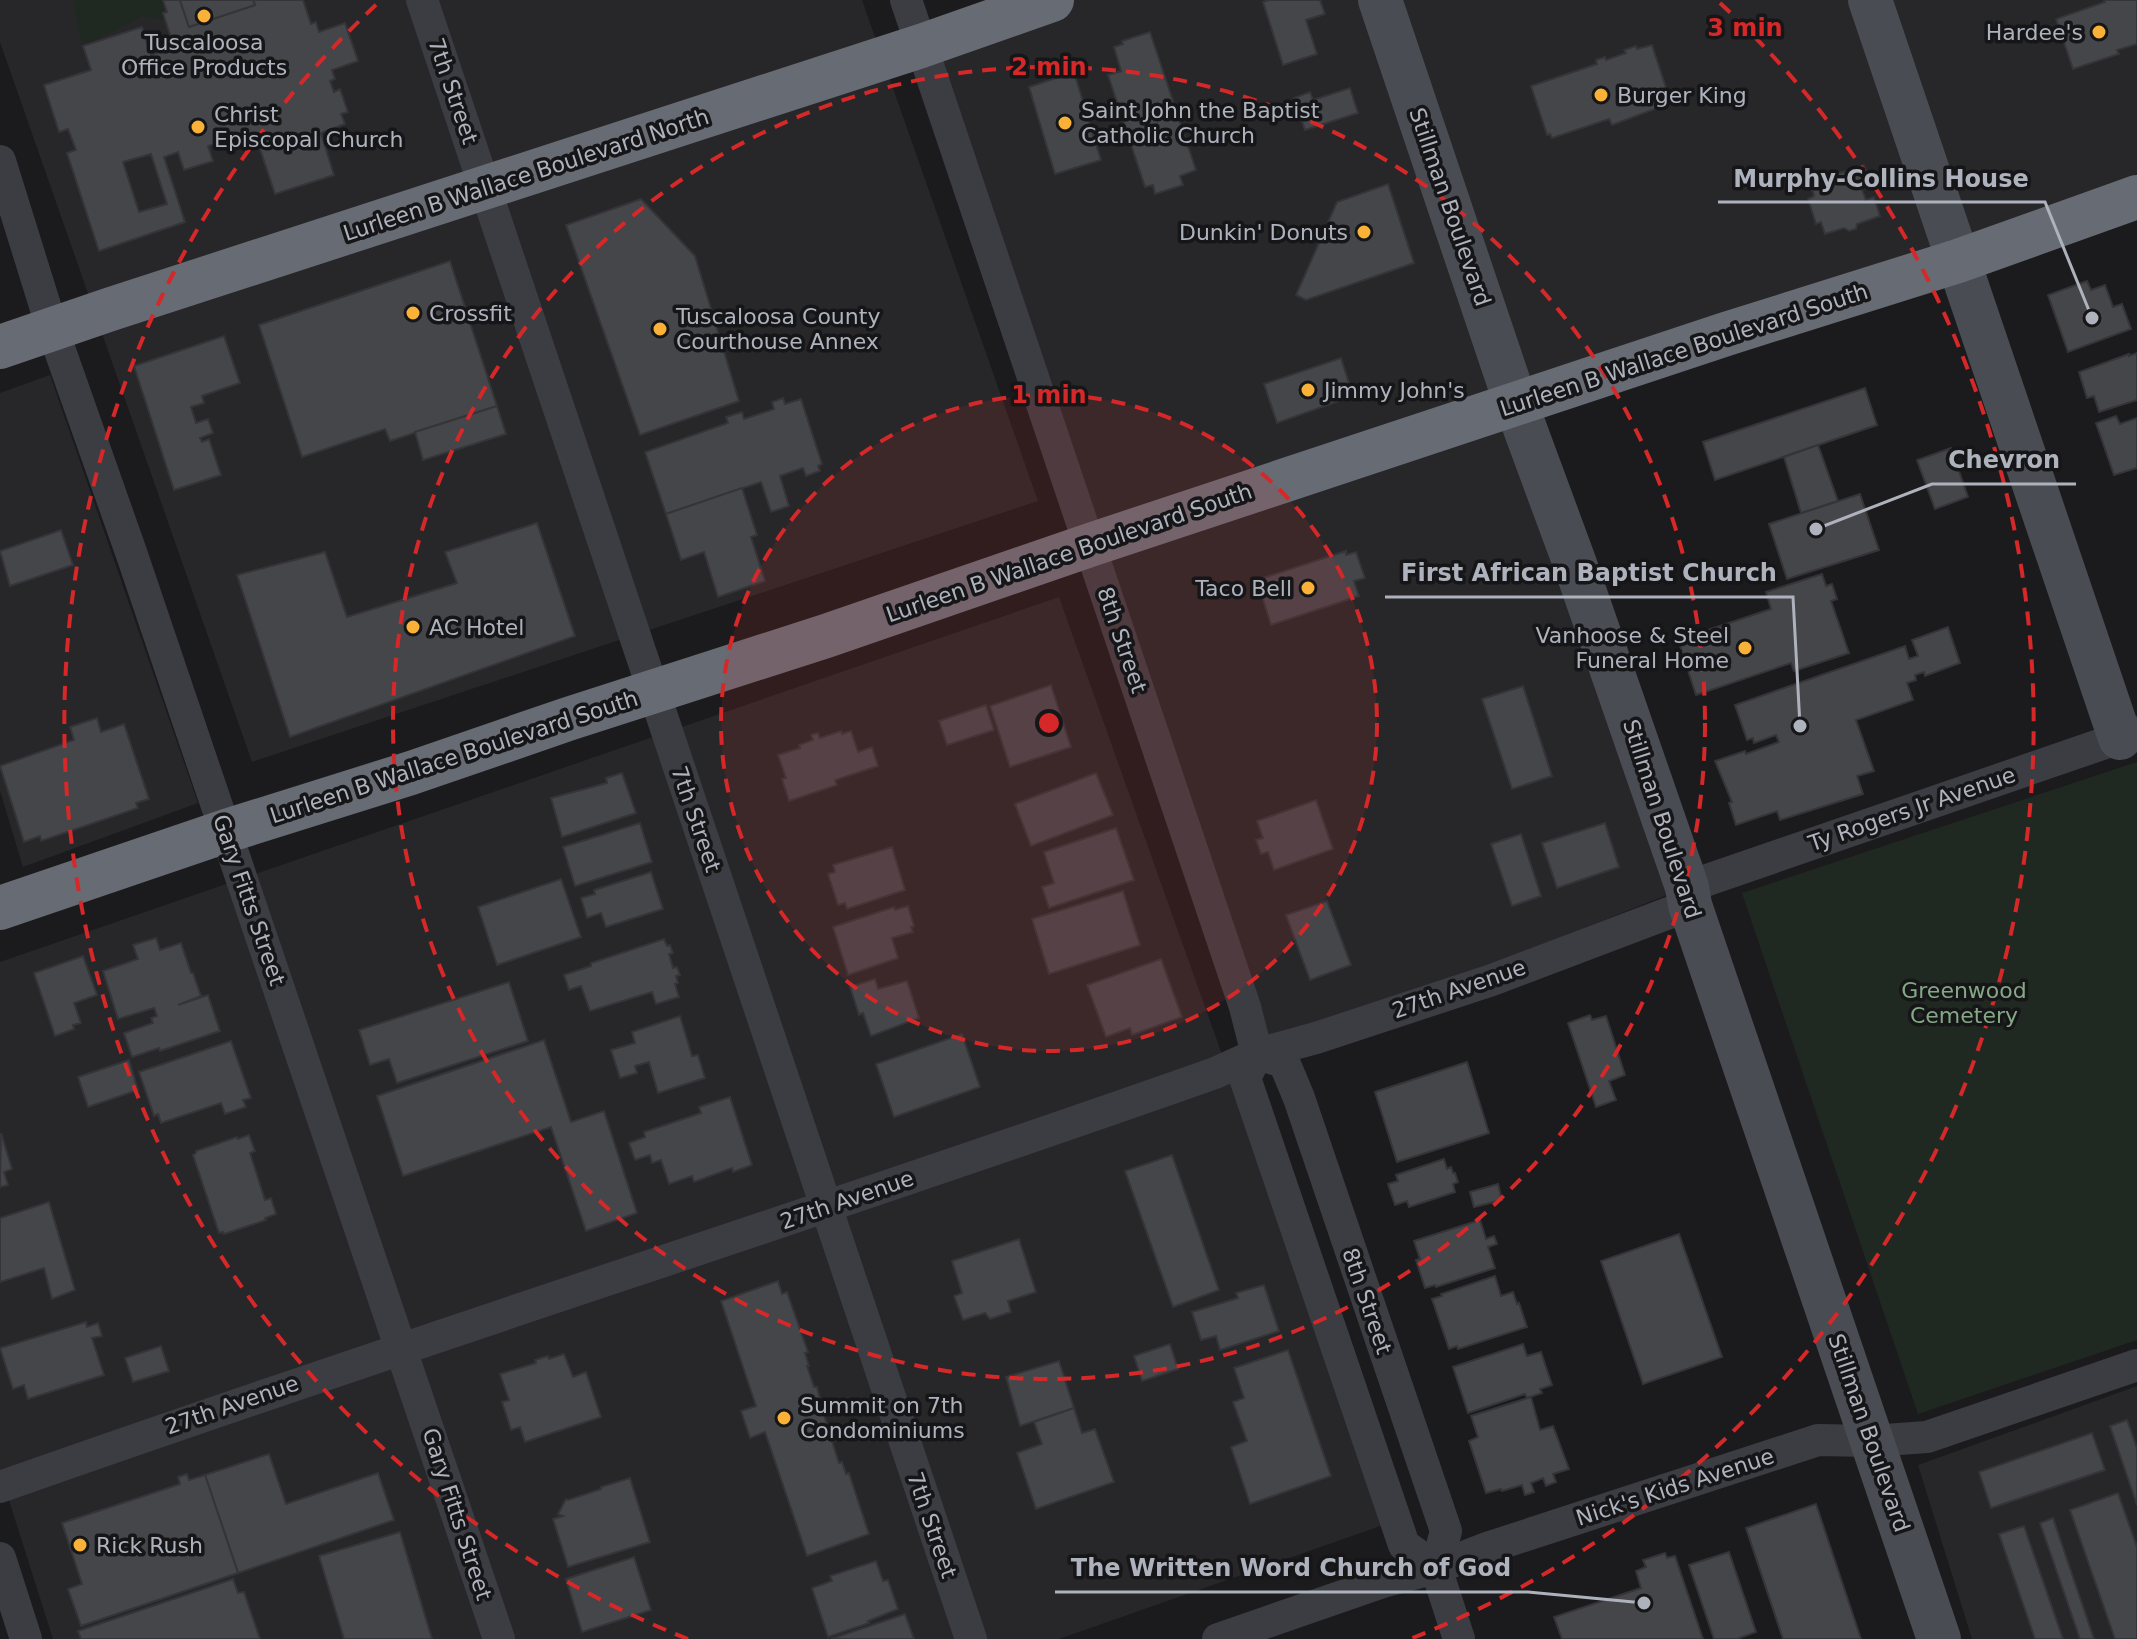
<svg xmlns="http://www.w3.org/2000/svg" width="2137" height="1639" viewBox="0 0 2137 1639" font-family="'DejaVu Sans',sans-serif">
	<rect width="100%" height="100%" fill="#1b1b1d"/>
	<g fill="#27272a">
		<polygon points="0,0 862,0 1038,501 252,762 0,42"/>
		<polygon points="1051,0 2137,0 2137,197 1516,404 1687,887 1261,1057 921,46"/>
		<polygon points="50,375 198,803 23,867 0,791 0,393"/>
		<polygon points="1059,597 1389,1523 1059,1639 53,1639 0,1472 0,962"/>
		<polygon points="2137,1386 2137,1639 1972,1639 1918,1465"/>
	</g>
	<g fill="#202921">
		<polygon points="72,0 163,0 167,12 163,13 165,20 143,16 83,46"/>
		<polygon points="2137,762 2137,1340 1918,1414 1742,893"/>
	</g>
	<g fill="#45464a" stroke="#353539" stroke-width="2" fill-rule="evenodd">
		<path d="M163,0h17l9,27 66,-22 -2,-5h50l8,24 5,-2 3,10 26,-9 13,38 -26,9 3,9 -5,2 4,11 6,-3 8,23 -7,2 4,10 -24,9 13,42 -59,19 -19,-57 -27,9 -1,-7 -20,7 5,15 -29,9 -6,-18 -14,5 21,65 -86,29 -32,-98 9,-3 -8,-21 -9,3 -15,-47 47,-15 -8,-24 59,-19 9,28 23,-8 -11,-34 4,-1zM151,154l16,50 -28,8 -16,-50z"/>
		<polygon points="180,0 253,0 255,5 189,27"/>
		<polygon points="1269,0 1320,0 1325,14 1306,20 1317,54 1283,65 1263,2"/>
		<polygon points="2104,0 2137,0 2137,44 2117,50 2119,54 2073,69 2056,19 2105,2"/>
		<polygon points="1150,32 1196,170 1180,176 1183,185 1155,194 1153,185 1145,187 1108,75 1121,71 1114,47 1123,44 1122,41"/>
		<polygon points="1652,45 1671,103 1612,125 1609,119 1552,138 1550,134 1547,135 1531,86 1597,64 1596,60 1605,57 1606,60 1626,53 1624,50 1636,46 1637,49"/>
		<polygon points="1074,72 1101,160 1055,174 1029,87"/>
		<polygon points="1350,88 1358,113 1305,130 1294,98 1310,92 1313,100"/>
		<polygon points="1864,165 1870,184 1861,187 1866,200 1874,197 1880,216 1857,224 1856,229 1849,231 1844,228 1825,234 1821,222 1816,224 1808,199 1814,196 1810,182 1822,178 1825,173 1835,171 1840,173"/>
		<polygon points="1388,184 1414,263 1306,300 1296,295 1337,202"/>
		<polygon points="641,199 695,256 739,401 640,435 566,225"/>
		<polygon points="450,261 497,406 390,441 385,429 302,457 259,325"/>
		<polygon points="2087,281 2091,290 2105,285 2113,307 2122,304 2131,329 2068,352 2048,295"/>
		<polygon points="224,336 240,383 202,396 204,403 191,407 196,423 208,419 213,433 200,438 202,442 209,439 221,475 174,490 134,366"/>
		<polygon points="2137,353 2137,400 2099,412 2094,396 2087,398 2079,372 2129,354 2129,356"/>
		<polygon points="1341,358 1353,396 1277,423 1264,384"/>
		<polygon points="1865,388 1877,425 1715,480 1703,442"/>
		<polygon points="783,398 785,404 801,399 822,464 818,466 820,471 806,476 803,468 780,476 789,506 771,512 761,482 666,514 645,452 728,423 726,417 742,412 744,419 774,409 772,402"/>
		<polygon points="497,406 506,434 423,460 415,432"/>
		<polygon points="2116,416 2120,424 2137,418 2137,468 2114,475 2096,423"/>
		<polygon points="1818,445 1838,501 1801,513 1784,457"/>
		<polygon points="1951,448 1968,497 1935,509 1917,460"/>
		<polygon points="742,488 757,535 751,537 765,581 718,597 704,552 681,560 666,514"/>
		<polygon points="1860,494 1879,550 1787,579 1769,524"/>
		<polygon points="537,523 575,636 290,737 237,575 325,552 347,617 457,583 445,552"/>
		<polygon points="61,530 73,565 10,586 0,551"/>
		<polygon points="1346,551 1346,555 1356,552 1365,578 1354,581 1359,596 1271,625 1257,580"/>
		<polygon points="1822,574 1826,586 1832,584 1837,599 1831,601 1849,653 1794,671 1791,663 1696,695 1678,640 1771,609 1766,592"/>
		<polygon points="1948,627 1960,663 1925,676 1924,672 1915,675 1916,680 1907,683 1913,700 1856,720 1874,771 1857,776 1863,794 1780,820 1777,811 1736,825 1729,803 1732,802 1715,761 1745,751 1746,754 1779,742 1776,735 1754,743 1753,738 1747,740 1735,705 1905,646 1909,659 1918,656 1912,640"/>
		<polygon points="1051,685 1071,747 1010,767 990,706"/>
		<polygon points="1523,686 1552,776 1512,789 1482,699"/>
		<polygon points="986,705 994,730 947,745 939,721"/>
		<polygon points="97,718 101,732 124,724 149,799 136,803 138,808 41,841 40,836 24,842 0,766 74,740 70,727"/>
		<polygon points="841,731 842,734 851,731 858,752 872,747 878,766 835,780 837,785 789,801 782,779 786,778 778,755 800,748 799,745 813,740 811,735 818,733 820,738"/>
		<polygon points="622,773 636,813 562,837 551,798 607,783 606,778"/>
		<polygon points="1096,773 1113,815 1031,846 1015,804"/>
		<polygon points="1316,800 1333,849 1274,870 1268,852 1261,854 1256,840 1263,838 1257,821"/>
		<polygon points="640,823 652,862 575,886 563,847"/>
		<polygon points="1605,823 1619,867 1557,888 1542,843"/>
		<polygon points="1116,828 1134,880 1049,908 1042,887 1054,883 1044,852"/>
		<polygon points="1521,834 1541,896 1512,906 1491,844"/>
		<polygon points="892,847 905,890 847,909 845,903 838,905 828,874 835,872 833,865"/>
		<polygon points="651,872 663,909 606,927 601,913 587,918 581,898 595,894 594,890"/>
		<polygon points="561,879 581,937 497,965 478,907"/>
		<polygon points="1123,891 1140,945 1049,974 1032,919"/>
		<polygon points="1327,901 1351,965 1310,980 1286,915"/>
		<polygon points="908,906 914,926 911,927 913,932 892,938 898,958 848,975 833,927 894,907 895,910"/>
		<polygon points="156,938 160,950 181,943 191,973 193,973 201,996 178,1005 208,995 220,1031 160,1051 159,1048 132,1057 124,1033 153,1023 151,1018 157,1016 154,1008 118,1019 103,971 138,959 133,945"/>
		<polygon points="664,939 667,946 670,945 673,953 669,954 673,968 677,967 680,975 676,976 678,983 675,984 679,997 656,1004 652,992 590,1011 581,986 569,990 564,975 591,966 591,963"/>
		<polygon points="83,956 97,995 74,1003 81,1023 73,1025 74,1029 55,1036 34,973"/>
		<polygon points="1161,959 1182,1017 1132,1035 1130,1028 1106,1037 1087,985"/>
		<polygon points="875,979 878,989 907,981 919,1018 871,1036 863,1013 859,1015 850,987"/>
		<polygon points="509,982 528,1041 397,1083 389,1059 370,1065 359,1030"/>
		<polygon points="1590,1015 1592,1020 1606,1016 1625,1075 1609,1081 1616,1100 1596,1107 1568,1023"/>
		<polygon points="680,1016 692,1056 698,1055 705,1078 658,1093 649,1062 635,1066 637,1073 620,1078 611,1050 635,1043 632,1032"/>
		<polygon points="962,1034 980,1087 894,1117 876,1064"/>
		<polygon points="544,1040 571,1122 604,1111 637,1213 586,1231 551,1127 403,1176 377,1096"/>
		<polygon points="231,1041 251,1098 243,1100 246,1107 225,1114 221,1103 161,1123 158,1114 154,1116 139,1072"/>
		<polygon points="129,1060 138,1090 88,1107 78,1077"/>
		<polygon points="1467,1062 1489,1133 1397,1162 1375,1092"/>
		<polygon points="730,1097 752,1165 733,1172 732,1168 694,1182 692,1176 669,1184 661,1160 652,1163 650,1155 635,1160 629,1143 645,1137 644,1132 701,1113 699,1107"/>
		<polygon points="1,1133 12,1169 4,1172 8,1185 0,1187"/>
		<polygon points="249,1135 255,1151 250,1153 265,1200 271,1198 276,1214 265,1218 266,1220 224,1234 223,1232 219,1233 193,1155 196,1153 196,1151 237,1137 238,1139"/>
		<polygon points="1172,1155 1219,1290 1173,1307 1125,1171"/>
		<polygon points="1444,1159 1447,1169 1451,1167 1453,1173 1455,1173 1458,1182 1453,1184 1455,1192 1409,1207 1407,1201 1395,1205 1388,1184 1398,1181 1396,1175"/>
		<polygon points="1498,1184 1502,1200 1474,1207 1470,1192"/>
		<polygon points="49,1202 75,1290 52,1299 44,1268 0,1282 0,1218"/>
		<polygon points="1480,1220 1486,1239 1494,1236 1497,1244 1488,1247 1495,1268 1436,1287 1435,1285 1425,1288 1416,1260 1420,1259 1414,1241"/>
		<polygon points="1679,1234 1722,1357 1643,1384 1601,1261"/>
		<polygon points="1019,1239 1036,1292 1008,1301 1011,1312 990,1319 985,1313 963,1320 954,1296 962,1293 952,1261"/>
		<polygon points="1495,1276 1501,1296 1513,1292 1517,1304 1519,1303 1527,1327 1458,1349 1457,1346 1449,1349 1432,1299 1442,1296 1441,1294"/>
		<polygon points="778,1281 782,1294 787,1292 808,1352 805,1353 809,1366 807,1366 814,1387 817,1387 827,1425 829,1424 835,1441 832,1441 839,1463 842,1462 846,1474 849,1473 869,1534 807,1556 765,1432 750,1438 741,1411 756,1406 721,1301"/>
		<polygon points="1264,1285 1279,1331 1220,1350 1216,1336 1201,1340 1192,1312 1238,1298 1236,1293"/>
		<polygon points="86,1322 87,1327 98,1323 102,1336 92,1338 104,1375 28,1399 24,1385 13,1389 0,1348"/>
		<polygon points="1170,1344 1178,1369 1142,1381 1134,1356"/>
		<polygon points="1523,1344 1527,1356 1541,1352 1552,1385 1540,1389 1542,1393 1527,1398 1525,1394 1468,1413 1453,1367"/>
		<polygon points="161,1346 169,1371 133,1382 125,1358"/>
		<polygon points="1288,1350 1331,1476 1250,1504 1231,1447 1247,1441 1233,1402 1244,1398 1234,1368"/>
		<polygon points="564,1354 573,1377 586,1372 601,1417 525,1442 520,1427 511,1430 502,1402 509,1400 500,1374 536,1363 535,1360 548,1356 549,1359"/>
		<polygon points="1059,1361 1074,1408 1020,1426 1006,1377"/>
		<polygon points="1531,1397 1540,1430 1553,1426 1569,1469 1553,1474 1556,1482 1546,1486 1543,1478 1531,1483 1534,1492 1525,1495 1522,1485 1502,1491 1501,1489 1486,1493 1469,1441 1478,1437 1471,1416"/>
		<polygon points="1074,1408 1082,1433 1095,1429 1114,1482 1036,1509 1017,1453 1042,1444 1034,1422"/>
		<polygon points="2127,1420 2137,1448 2137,1505 2110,1426"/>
		<polygon points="2092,1433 2105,1470 1991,1508 1979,1472"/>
		<polygon points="269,1454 286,1504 378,1473 394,1520 238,1573 205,1475"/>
		<polygon points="187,1474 189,1480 205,1475 238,1573 81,1626 68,1589 82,1584 62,1523 180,1484 178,1477"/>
		<polygon points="630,1478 650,1542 568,1567 553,1519 563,1516 558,1514 566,1499 568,1500 601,1489 601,1487"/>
		<polygon points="2118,1493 2137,1547 2137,1639 2115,1639 2070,1510"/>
		<polygon points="1816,1504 1861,1639 1783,1639 1746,1528"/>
		<polygon points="2053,1518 2094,1639 2080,1639 2040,1523"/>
		<polygon points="2024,1526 2063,1639 2035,1639 1999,1534"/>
		<polygon points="400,1532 432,1639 344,1639 319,1556"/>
		<polygon points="1729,1552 1756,1632 1737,1639 1714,1639 1689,1565"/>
		<polygon points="1665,1553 1667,1558 1675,1556 1703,1639 1562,1639 1554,1617 1641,1588 1636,1571 1646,1567 1643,1560"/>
		<polygon points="634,1557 651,1610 582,1632 566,1579"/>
		<polygon points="876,1561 883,1581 888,1580 898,1609 868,1621 869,1623 828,1637 812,1588 832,1581 830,1576"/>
		<polygon points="233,1579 238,1593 244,1592 260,1639 81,1639 78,1631"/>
		<polygon points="905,1614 914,1639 831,1639"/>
	</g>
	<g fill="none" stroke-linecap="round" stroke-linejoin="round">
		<g stroke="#3c3d43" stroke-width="32">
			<polyline points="422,0 971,1639"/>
			<polyline points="906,0 1245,1007 1257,1054 1245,1078 1404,1545 1436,1568"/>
			<polyline points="0,161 52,328 132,555 499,1639"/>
			<polyline points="1687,887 2137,732"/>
			<polyline points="1257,1054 1284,1062 1299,1098 1446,1531 1436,1568 1459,1639"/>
			<path d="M0,1487c403,-143 811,-271 1215,-414l42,-19 59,-16 176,-58 198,-75"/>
			<polyline points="0,1558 26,1639"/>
			<polyline points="1218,1639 1386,1581 1436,1568 1487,1548 1818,1440 1871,1441 1927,1437 2137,1365"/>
		</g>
		<g stroke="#494c53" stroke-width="44">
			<polyline points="1380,0 1516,404 1575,564 1687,887 1690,905 1939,1639"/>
			<path d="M1870,0c83,246 166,492 250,738"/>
		</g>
		<g stroke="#676b74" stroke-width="44">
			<polyline points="0,347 111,309 921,46 1052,0"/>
			<polyline points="0,908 226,831 411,773 568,719 826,636 1090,545 1726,334 1958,261 2137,197"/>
		</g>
	</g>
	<circle cx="1049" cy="723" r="328" fill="#d62828" fill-opacity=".12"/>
	<g fill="none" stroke="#d62828" stroke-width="4" stroke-dasharray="14 10">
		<circle cx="1049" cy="723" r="328"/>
		<circle cx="1049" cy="723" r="656"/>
		<path d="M688 1639A984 984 0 0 1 378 3M1720 3A984 984 0 0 1 1410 1639"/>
	</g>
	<g fill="#f9b237" stroke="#161618" stroke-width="3">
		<circle cx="204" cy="16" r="8"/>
		<circle cx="2099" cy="32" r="8"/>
		<circle cx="1601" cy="95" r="8"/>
		<circle cx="1065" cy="123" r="8"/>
		<circle cx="198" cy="127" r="8"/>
		<circle cx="1364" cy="232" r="8"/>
		<circle cx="413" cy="313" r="8"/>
		<circle cx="660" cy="329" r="8"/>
		<circle cx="1308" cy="390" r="8"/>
		<circle cx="1308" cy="588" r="8"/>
		<circle cx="413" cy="627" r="8"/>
		<circle cx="1745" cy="648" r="8"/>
		<circle cx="784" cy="1418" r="8"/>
		<circle cx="80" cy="1545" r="8"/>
	</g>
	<g text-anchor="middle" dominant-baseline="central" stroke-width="7" stroke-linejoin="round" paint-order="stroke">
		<g font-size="22" fill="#adb2bd" stroke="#161618" text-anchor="start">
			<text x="2083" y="32" text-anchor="end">Hardee's</text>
			<text x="204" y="42" text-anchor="middle">Tuscaloosa<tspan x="204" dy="25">Office Products</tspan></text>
			<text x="1617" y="95">Burger King</text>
			<text x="1081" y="110">Saint John the Baptist<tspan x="1081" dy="25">Catholic Church</tspan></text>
			<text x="214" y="114">Christ<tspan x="214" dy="25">Episcopal Church</tspan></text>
			<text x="1348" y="232" text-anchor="end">Dunkin' Donuts</text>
			<text x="429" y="313">Crossfit</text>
			<text x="676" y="316">Tuscaloosa County<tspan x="676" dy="25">Courthouse Annex</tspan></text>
			<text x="1324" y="390">Jimmy John's</text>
			<text x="1292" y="588" text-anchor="end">Taco Bell</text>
			<text x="429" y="627">AC Hotel</text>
			<text x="1729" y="635" text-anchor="end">Vanhoose &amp; Steel<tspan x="1729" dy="25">Funeral Home</tspan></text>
			<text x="800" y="1405">Summit on 7th<tspan x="800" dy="25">Condominiums</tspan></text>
			<text x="96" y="1545">Rick Rush</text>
		</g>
		<g font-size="22" fill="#adb2bd" stroke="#161618">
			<text transform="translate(453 91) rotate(71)">7th Street</text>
			<text transform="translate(526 175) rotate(-18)">Lurleen B Wallace Boulevard North</text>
			<text transform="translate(1450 207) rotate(71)">Stillman Boulevard</text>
			<text transform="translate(1684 350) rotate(-18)">Lurleen B Wallace Boulevard South</text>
			<text transform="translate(1069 553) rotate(-19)">Lurleen B Wallace Boulevard South</text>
			<text transform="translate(1122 640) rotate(71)">8th Street</text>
			<text transform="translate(454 757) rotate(-18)">Lurleen B Wallace Boulevard South</text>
			<text transform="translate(1912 809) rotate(-19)">Ty Rogers Jr Avenue</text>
			<text transform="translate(696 819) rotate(71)">7th Street</text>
			<text transform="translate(1662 819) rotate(72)">Stillman Boulevard</text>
			<text transform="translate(249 900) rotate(71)">Gary Fitts Street</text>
			<text transform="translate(1459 989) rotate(-19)">27th Avenue</text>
			<text transform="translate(847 1200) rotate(-19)">27th Avenue</text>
			<text transform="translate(1367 1301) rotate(71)">8th Street</text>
			<text transform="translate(232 1405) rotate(-19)">27th Avenue</text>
			<text transform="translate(1869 1433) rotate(71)">Stillman Boulevard</text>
			<text transform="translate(1675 1487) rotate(-18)">Nick's Kids Avenue</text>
			<text transform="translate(457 1514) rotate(72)">Gary Fitts Street</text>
			<text transform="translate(932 1525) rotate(71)">7th Street</text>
		</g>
		<g font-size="22" fill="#84a885" stroke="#161618">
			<text x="1964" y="990">Greenwood<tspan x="1964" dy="25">Cemetery</tspan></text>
		</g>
	</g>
	<circle cx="1049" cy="723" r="12" fill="#d62828" stroke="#161618" stroke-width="4"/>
	<g font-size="24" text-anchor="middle" font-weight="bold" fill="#d62828" stroke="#161618" stroke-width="7" stroke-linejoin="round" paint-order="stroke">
		<text x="1745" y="36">3 min</text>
		<text x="1049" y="75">2 min</text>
		<text x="1049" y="403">1 min</text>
	</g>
	<path fill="none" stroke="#adb2bd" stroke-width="3" d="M2092 318L2045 202H1718M1816 529L1932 484H2076M1800 726L1793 597H1385M1644 1603L1528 1592H1055"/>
	<g fill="#adb2bd" stroke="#161618" stroke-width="3">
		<circle cx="2092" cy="318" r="8"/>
		<circle cx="1816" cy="529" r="8"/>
		<circle cx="1800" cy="726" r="8"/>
		<circle cx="1644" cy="1603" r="8"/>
	</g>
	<g font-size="24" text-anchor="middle" font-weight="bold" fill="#adb2bd" stroke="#161618" stroke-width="7" stroke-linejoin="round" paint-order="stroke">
		<text x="1881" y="187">Murphy-Collins House</text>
		<text x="2004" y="468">Chevron</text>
		<text x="1589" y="581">First African Baptist Church</text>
		<text x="1291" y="1576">The Written Word Church of God</text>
	</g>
</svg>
